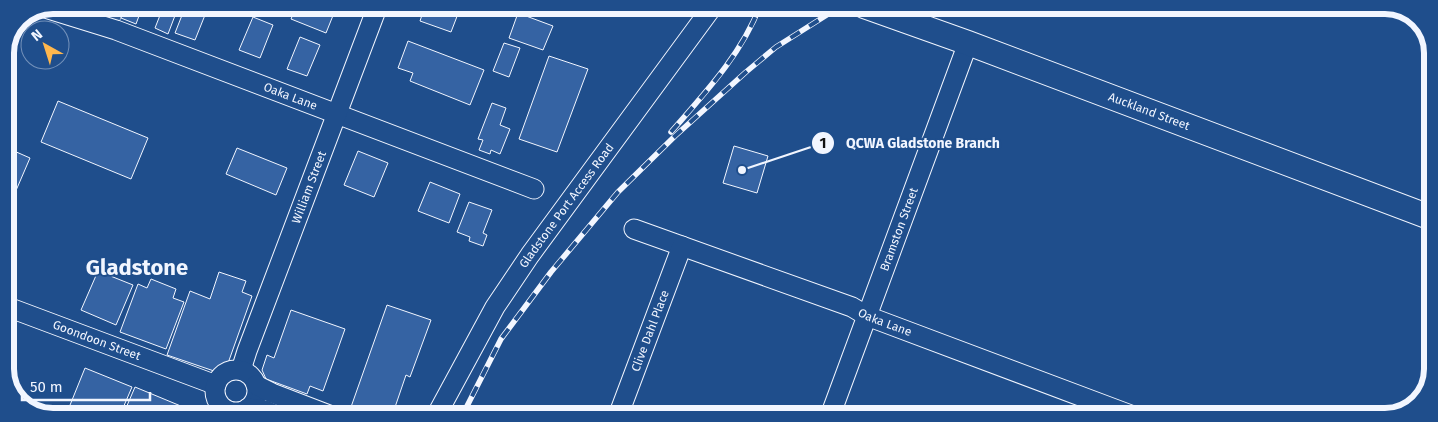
<svg xmlns="http://www.w3.org/2000/svg" width="1438" height="422" viewBox="0 0 1438 422" font-family="'Fira Sans',sans-serif">
	<rect width="100%" height="100%" fill="#1f4e8c"/>
	<polygon fill="#305b95" stroke="#a8bbd7" points="53,5 126,5 116,30"/>
	<g fill="#3563a3" stroke="#f2f6ff">
		<polygon points="126,5 143,5 136,24 121,18"/>
		<polygon points="164,5 179,5 168,34 155,28"/>
		<polygon points="186,5 209,5 195,40 175,33"/>
		<polygon points="297,5 313,5 334,13 326,33 291,19"/>
		<polygon points="423,5 461,6 451,32 420,21 425,6"/>
		<polygon points="518,13 553,26 543,50 509,38"/>
		<polygon points="253,17 273,25 260,58 239,50"/>
		<polygon points="300,37 320,45 307,76 287,69"/>
		<polygon points="408,41 484,70 470,105 410,81 413,73 398,68"/>
		<polygon points="504,43 520,48 509,77 493,71"/>
		<polygon points="549,56 588,69 557,152 519,139"/>
		<polygon points="58,101 148,138 131,179 41,142"/>
		<polygon points="492,103 506,108 500,125 510,129 500,154 491,150 490,154 479,150 483,140 478,139"/>
		<polygon points="734,146 768,156 757,193 723,183"/>
		<polygon points="5,147 30,158 5,216"/>
		<polygon points="237,148 287,168 276,195 226,174"/>
		<polygon points="358,151 388,163 374,197 344,185"/>
		<polygon points="430,182 460,194 449,223 418,211"/>
		<polygon points="469,202 492,210 483,233 487,235 483,246 469,241 470,237 457,232"/>
		<polygon points="98,271 133,285 116,325 81,310"/>
		<polygon points="219,272 246,281 242,292 252,296 227,366 214,371 167,355 190,291 210,299"/>
		<polygon points="151,279 176,289 173,298 184,302 166,349 120,332 138,284 147,288"/>
		<polygon points="387,305 431,320 410,377 406,375 392,416 376,416 351,407"/>
		<polygon points="291,310 345,329 323,391 310,386 307,394 266,379 262,370 267,355 274,358"/>
		<polygon points="5,354 13,357 6,375 5,372"/>
		<polygon points="85,368 132,387 120,415 66,415"/>
		<polygon points="135,387 200,414 200,415 123,415"/>
	</g>
	<g fill="none" stroke-linecap="round" stroke-linejoin="round">
		<g stroke="#f2f6ff" stroke-width="21">
			<g id="minor">
				<path id="s1" d="M45,8l71,22 418,159"/>
				<path id="s2" d="M634,229l218,78 15,9 269,101"/>
				<path id="s3" d="M5,306l211,79"/>
				<path id="s4" d="M241,370l6,-19 131,-346"/>
				<circle cx="236" cy="391" r="21"/>
				<polyline points="256,385 272,393 332,416"/>
				<polyline points="248,408 265,410 278,416"/>
				<path id="s5" d="M436,416l59,-109 35,-52 183,-249"/>
				<path id="s6" d="M618,416l64,-170"/>
				<path id="s7" d="M830,416l138,-373"/>
			</g>
		</g>
		<g stroke="#f2f6ff" stroke-width="26">
			<g id="major">
				<path id="s8" d="M864,6l104,37 464,175"/>
			</g>
		</g>
		<use href="#minor" stroke="#1f4e8c" stroke-width="19"/>
		<use href="#major" stroke="#1f4e8c" stroke-width="24"/>
		<g stroke="#f2f6ff" stroke-width="5.5">
			<g id="rail">
				<path d="M671,132c34,-39 70,-77 89,-126"/>
				<polyline points="462,416 501,339 551,272 618,192 675,136 746,72 776,47 841,6"/>
			</g>
		</g>
		<use href="#rail" stroke="#1f4e8c" stroke-width="4" stroke-dasharray="11" stroke-linecap="butt"/>
	</g>
	<g text-anchor="middle" dominant-baseline="central" stroke-width="4" stroke-linejoin="round" paint-order="stroke">
		<g font-size="12" fill="#f2f6ff" stroke="#1f4e8c">
			<text stroke="none"><textPath href="#s1" startOffset="261">Oaka Lane</textPath></text>
			<text stroke="none"><textPath href="#s8" startOffset="304">Auckland Street</textPath></text>
			<text stroke="none"><textPath href="#s4" startOffset="195">William Street</textPath></text>
			<text stroke="none"><textPath href="#s5" startOffset="248">Gladstone Port Access Road</textPath></text>
			<text stroke="none"><textPath href="#s7" startOffset="199">Bramston Street</textPath></text>
			<text stroke="none"><textPath href="#s2" startOffset="268">Oaka Lane</textPath></text>
			<text stroke="none"><textPath href="#s6" startOffset="91">Clive Dahl Place</textPath></text>
			<text stroke="none"><textPath href="#s3" startOffset="98">Goondoon Street</textPath></text>
		</g>
		<g font-size="22" font-weight="bold" fill="#f2f6ff" stroke="#1f4e8c">
			<text x="137" y="267">Gladstone</text>
		</g>
	</g>
	<path d="M0 0H1438V422H0ZM53 14H1385A39 39 0 0 1 1424 53V369A39 39 0 0 1 1385 408H53A39 39 0 0 1 14 369V53A39 39 0 0 1 53 14Z" fill="#1f4e8c" fill-rule="evenodd"/>
	<path fill="none" stroke="#f2f6ff" stroke-width="6" d="M53 14H1385A39 39 0 0 1 1424 53V369A39 39 0 0 1 1385 408H53A39 39 0 0 1 14 369V53A39 39 0 0 1 53 14Z"/>
	<path fill="none" stroke="#f2f6ff" stroke-width="2" d="M742 170L823 143"/>
	<g fill="#f2f6ff" stroke="#1f4e8c" stroke-width="2">
		<circle cx="742" cy="170" r="5"/>
		<circle cx="823" cy="143" r="12"/>
	</g>
	<g font-size="15" text-anchor="middle" font-weight="bold" fill="#111">
		<text x="823" y="148">1</text>
	</g>
	<g font-size="14" text-anchor="middle" font-weight="bold" fill="#f2f6ff" stroke="#1f4e8c" stroke-width="4" stroke-linejoin="round" paint-order="stroke">
		<text x="923" y="148">QCWA Gladstone Branch</text>
	</g>
	<g transform="translate(45 45) rotate(321)"><circle r="24" fill="#1f4e8c" stroke="#7391ba"/>
	<path d="M0-4L9 19L0 12L-9 19Z" fill="#ffb74d"/>
	<text y="-8" font-size="14" font-weight="bold" text-anchor="middle" fill="#f2f6ff">N</text>
	</g>
	<path d="M22 392v8h128v-8" fill="none" stroke="#f2f6ff" stroke-width="2.5"/>
	<text x="30" y="392" font-size="15" fill="#f2f6ff" stroke="#1f4e8c" stroke-width="4" paint-order="stroke">50 m</text>
</svg>
